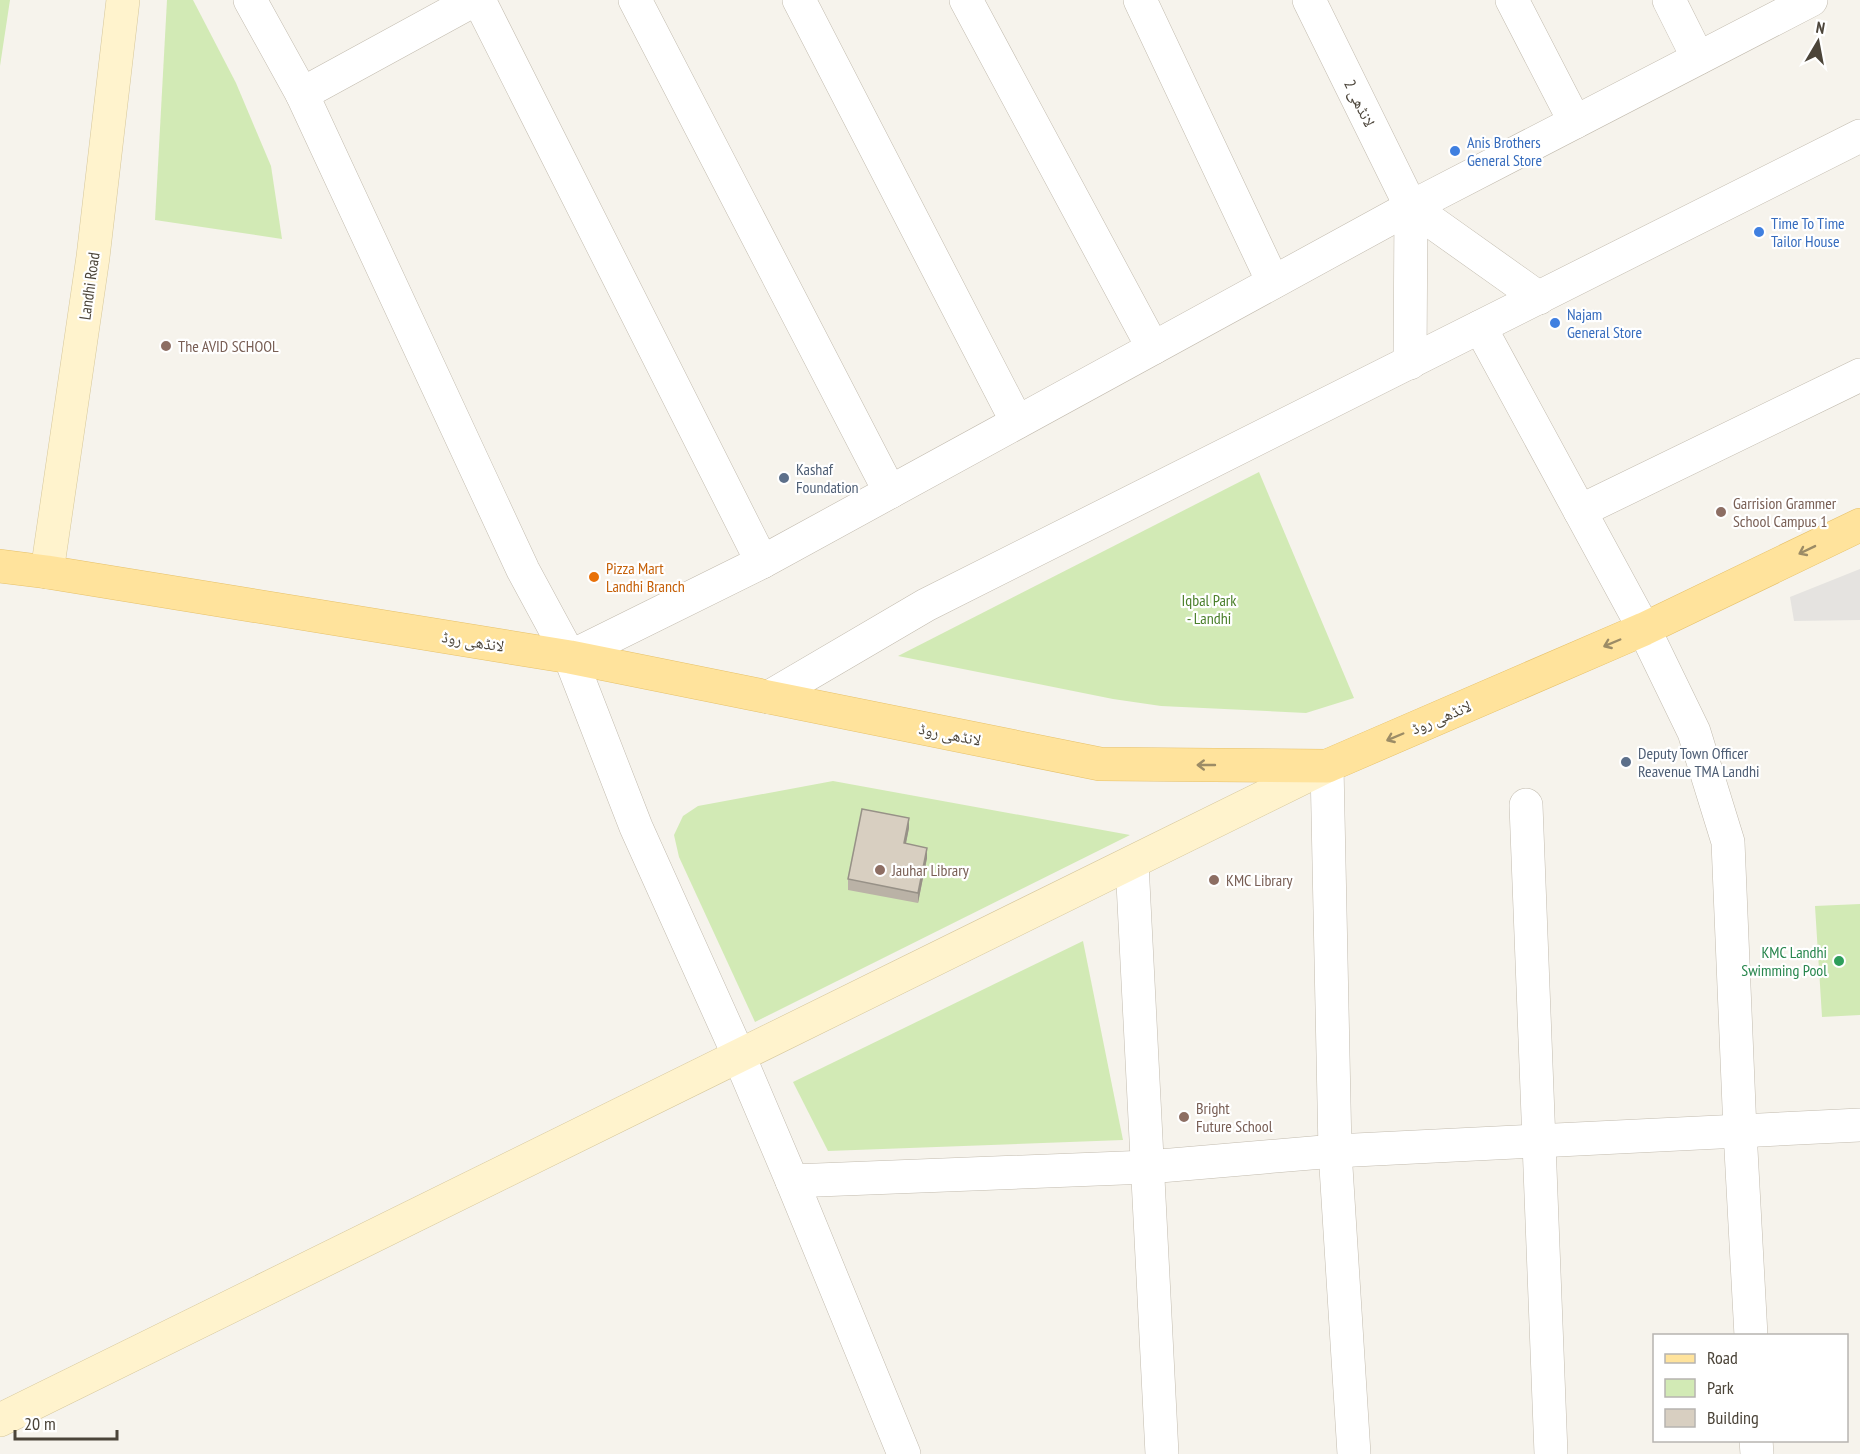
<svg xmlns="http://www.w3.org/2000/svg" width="1860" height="1454" viewBox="0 0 1860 1454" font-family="'PT Sans Narrow','Noto Naskh Arabic',sans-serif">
	<rect width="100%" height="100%" fill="#f6f3ec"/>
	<g fill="#d2eab5">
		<polygon points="0,0 10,0 0,66"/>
		<polygon points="167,0 193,0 236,83 271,166 282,239 155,220"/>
		<polygon points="1259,472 1354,698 1306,713 1161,706 1113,699 898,656"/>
		<polygon points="833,781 1130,835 755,1022 679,857 674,835 683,816 698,806"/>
		<polygon points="1860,904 1860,1015 1822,1017 1815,906"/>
		<polygon points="1083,941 1123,1140 828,1151 793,1082"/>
	</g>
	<polygon fill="#e5e3e0" points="1860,569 1860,620 1794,621 1790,597"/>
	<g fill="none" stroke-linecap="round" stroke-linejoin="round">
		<g stroke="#c2bbae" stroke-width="34">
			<g id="street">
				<polyline points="250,0 302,94 523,570 570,657 636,827 739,1056 792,1181 904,1454"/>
				<polyline points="479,0 762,562"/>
				<polyline points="635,0 890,492"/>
				<polyline points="799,0 1017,422"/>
				<polyline points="966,0 1153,348"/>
				<polyline points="1140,0 1273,282"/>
				<polyline points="1309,0 1411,207 1410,363"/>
				<polyline points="1512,0 1575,122"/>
				<polyline points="1669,0 1698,58"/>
				<polyline points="302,94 474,0"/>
				<polyline points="1411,207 1539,298"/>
				<polyline points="1480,327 1644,629 1694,732 1728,842 1740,1131 1751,1336"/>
				<polyline points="1580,511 1860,375"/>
				<polyline points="570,657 762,562 1411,207 1811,0"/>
				<polyline points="769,697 926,605 1860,136"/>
				<polyline points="1327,766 1335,1151 1354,1454"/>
				<polyline points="1526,805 1551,1454"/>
				<polyline points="1132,863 1162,1454"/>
				<polyline points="792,1181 1148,1167 1335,1151 1860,1125"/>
				<polyline points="1756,1440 1757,1454"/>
			</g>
		</g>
		<g stroke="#d6c79b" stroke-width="34">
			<g id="secondary">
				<polyline points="47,572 93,257 123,0"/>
				<polyline points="0,1420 1327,766"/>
			</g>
		</g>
		<g stroke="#e6c16a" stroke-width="34">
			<polyline id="primary" points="0,566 47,572 570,657 1100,764 1327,766 1644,629 1860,525"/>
		</g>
		<use href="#street" stroke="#fff" stroke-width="33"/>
		<use href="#secondary" stroke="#fff3cd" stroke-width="33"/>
		<use href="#primary" stroke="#ffe39c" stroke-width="33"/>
	</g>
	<polygon fill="#bab2a6" points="909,828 906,843 927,858 918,903 848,890 848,879"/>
	<g fill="#979187">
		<polygon points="909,818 909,828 904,853 904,843"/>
		<polygon points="927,848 927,858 918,903 918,893"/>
	</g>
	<polygon fill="#d8cfc1" stroke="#979187" stroke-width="1.5" points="862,809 909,818 904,843 927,848 918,893 848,879"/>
	<defs><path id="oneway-shaft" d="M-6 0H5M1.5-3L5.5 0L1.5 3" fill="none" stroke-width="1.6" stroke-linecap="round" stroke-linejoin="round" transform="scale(1.5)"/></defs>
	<g stroke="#9c8c66">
		<use href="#oneway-shaft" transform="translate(1807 550) rotate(154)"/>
		<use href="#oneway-shaft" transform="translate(1612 643) rotate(157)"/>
		<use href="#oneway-shaft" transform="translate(1395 737) rotate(157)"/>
		<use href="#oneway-shaft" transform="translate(1206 765) rotate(-180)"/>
	</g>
	<g fill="#3f7fe0" stroke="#fff" stroke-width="2">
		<circle cx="1455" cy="151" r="6"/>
		<circle cx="1759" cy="232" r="6"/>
		<circle cx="1555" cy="323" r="6"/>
	</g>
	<g fill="#8d6e63" stroke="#fff" stroke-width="2">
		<circle cx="166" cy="346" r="6"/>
		<circle cx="1721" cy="512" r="6"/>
		<circle cx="880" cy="870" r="6"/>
		<circle cx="1214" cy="880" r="6"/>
		<circle cx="1184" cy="1117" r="6"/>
	</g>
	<g fill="#5c6f8a" stroke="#fff" stroke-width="2">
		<circle cx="784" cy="478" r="6"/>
		<circle cx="1626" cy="762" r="6"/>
	</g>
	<circle fill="#e8710a" stroke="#fff" stroke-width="2" cx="594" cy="577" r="6"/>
	<circle fill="#2e9e5b" stroke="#fff" stroke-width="2" cx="1839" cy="961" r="6"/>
	<g text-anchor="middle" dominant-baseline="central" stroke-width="4.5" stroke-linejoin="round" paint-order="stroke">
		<g font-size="16" fill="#4b4439" stroke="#fff">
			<text transform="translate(1360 103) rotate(64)">لانڈھی 2</text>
			<text transform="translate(89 286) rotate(-82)">Landhi Road</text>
			<text transform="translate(473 641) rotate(9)">لانڈھی روڈ</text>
			<text transform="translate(1441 717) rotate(-23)">لانڈھی روڈ</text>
			<text transform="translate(950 734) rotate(11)">لانڈھی روڈ</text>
		</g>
		<g font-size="16" fill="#366cbe" stroke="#fff" text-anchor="start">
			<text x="1467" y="142">Anis Brothers<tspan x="1467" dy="18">General Store</tspan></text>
			<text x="1771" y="223">Time To Time<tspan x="1771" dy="18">Tailor House</tspan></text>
			<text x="1567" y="314">Najam<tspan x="1567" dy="18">General Store</tspan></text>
		</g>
		<g font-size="16" fill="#785e54" stroke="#fff" text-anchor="start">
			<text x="178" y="346">The AVID SCHOOL</text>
			<text x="1733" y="503">Garrision Grammer<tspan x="1733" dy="18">School Campus 1</tspan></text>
			<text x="892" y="870">Jauhar Library</text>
			<text x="1226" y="880">KMC Library</text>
			<text x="1196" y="1108">Bright<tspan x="1196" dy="18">Future School</tspan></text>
		</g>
		<g font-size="16" fill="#4e5e75" stroke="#fff" text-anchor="start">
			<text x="796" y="469">Kashaf<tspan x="796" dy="18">Foundation</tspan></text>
			<text x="1638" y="753">Deputy Town Officer<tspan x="1638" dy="18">Reavenue TMA Landhi</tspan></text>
		</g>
		<g font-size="16" fill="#c56008" stroke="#fff" text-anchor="start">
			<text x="606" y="568">Pizza Mart<tspan x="606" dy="18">Landhi Branch</tspan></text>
		</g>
		<g font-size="16" fill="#4a7f2a" stroke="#fff">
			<text x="1209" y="600">Iqbal Park<tspan x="1209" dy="18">- Landhi</tspan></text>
		</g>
		<g font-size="16" fill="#27864d" stroke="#fff" text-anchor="end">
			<text x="1827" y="952">KMC Landhi<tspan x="1827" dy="18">Swimming Pool</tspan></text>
		</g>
	</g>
	<rect x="1653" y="1334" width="195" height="108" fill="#ffffff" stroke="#b7b4b0" stroke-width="1.5"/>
	<rect x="1665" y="1354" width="30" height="9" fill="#ffe39c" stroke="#b7b4b0" stroke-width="1.5"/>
	<text x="1707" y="1364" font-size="18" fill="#4b4439">Road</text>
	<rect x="1665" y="1379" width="30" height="18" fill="#d2eab5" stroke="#b7b4b0" stroke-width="1.5"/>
	<text x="1707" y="1394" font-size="18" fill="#4b4439">Park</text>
	<rect x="1665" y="1409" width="30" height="18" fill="#d8cfc1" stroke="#b7b4b0" stroke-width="1.5"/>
	<text x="1707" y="1424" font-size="18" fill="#4b4439">Building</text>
	<g transform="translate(1818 42) rotate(10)" stroke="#ffffff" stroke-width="4.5" paint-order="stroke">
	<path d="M0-4.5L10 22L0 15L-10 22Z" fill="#4b4439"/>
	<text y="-9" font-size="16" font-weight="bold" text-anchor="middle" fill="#4b4439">N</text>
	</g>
	<path d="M15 1430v9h102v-9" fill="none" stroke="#4b4439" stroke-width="3"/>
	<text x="24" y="1430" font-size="18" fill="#4b4439" stroke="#ffffff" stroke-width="4.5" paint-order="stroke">20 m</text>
</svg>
